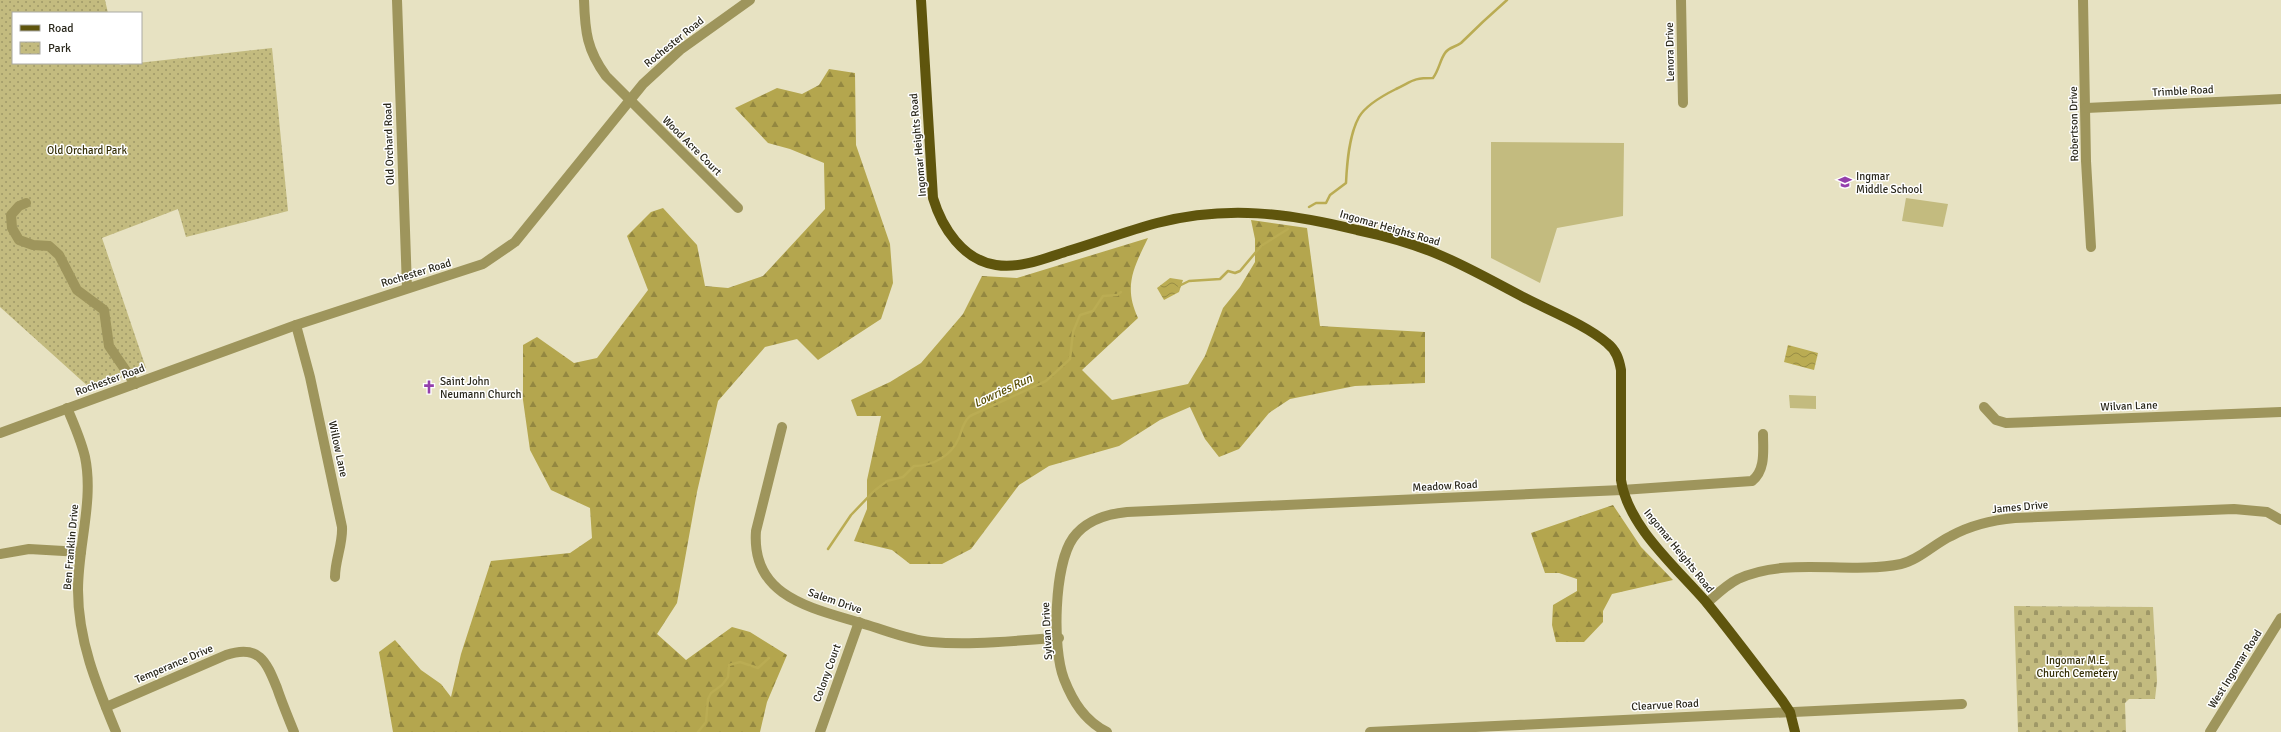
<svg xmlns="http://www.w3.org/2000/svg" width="2281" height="732" viewBox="0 0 2281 732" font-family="Signika,sans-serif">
	<defs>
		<pattern id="forest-firs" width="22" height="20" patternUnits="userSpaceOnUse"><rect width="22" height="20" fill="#b4a64e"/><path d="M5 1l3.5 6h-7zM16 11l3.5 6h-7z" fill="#938740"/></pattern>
		<pattern id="cemetery-stones" width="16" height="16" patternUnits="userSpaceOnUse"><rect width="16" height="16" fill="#c3bb7f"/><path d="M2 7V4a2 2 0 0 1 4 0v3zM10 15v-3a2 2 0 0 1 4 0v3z" fill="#9f9867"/></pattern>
		<pattern id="park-dots" width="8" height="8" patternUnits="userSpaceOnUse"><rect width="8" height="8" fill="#c3bb7f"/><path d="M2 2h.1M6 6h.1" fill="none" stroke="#9f9867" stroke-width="1.8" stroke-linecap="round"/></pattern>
		<pattern id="water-waves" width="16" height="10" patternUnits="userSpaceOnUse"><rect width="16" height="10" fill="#baac53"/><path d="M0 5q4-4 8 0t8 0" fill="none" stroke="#978c44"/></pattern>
	</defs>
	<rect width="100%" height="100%" fill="#e7e2c2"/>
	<g fill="url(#forest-firs)">
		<polygon points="829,69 855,73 856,145 890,244 893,283 881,319 818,360 797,339 765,347 718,401 697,492 677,603 657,634 686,660 732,627 750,632 787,655 767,702 760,732 393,732 379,652 395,640 421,670 441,684 451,697 461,654 491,561 570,553 592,538 590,508 551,490 530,450 523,400 523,345 537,337 574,363 597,358 648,290 627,236 651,212 663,208 697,245 705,286 728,288 763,276 825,209 824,163 790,149 768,143 735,108 777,88 802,94 819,85"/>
		<path d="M1251,220l56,8 13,98 105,6v51l-70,3 -65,13 -21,14 -30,36 -20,8 -14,-18 -15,-32 -30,13 -41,26 -70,20 -30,19 -48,64 -29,15h-32l-18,-14 -38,-9 13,-32v-29l14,-64h-24l-6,-16 39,-18 31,-19 42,-49 19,-38 35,2 131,-40c-14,29 -25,48 -10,80l-56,52 30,30 76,-16 17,-28 18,-48 17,-21 15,-25v-23z"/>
		<polygon points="1613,505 1641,547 1673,580 1612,594 1603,611 1603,622 1584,642 1556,642 1552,625 1553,605 1577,591 1577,579 1559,573 1545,573 1531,533"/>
	</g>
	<polygon fill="url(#cemetery-stones)" points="2014,606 2153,607 2157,681 2155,699 2129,699 2125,703 2126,732 2018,732"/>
	<polygon fill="url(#park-dots)" points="0,0 105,0 108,13 13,13 13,63 119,63 120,65 272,48 288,211 186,237 178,209 102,238 146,368 91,389 0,307"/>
	<g fill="#c3bb7f">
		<polygon points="1491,142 1624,143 1623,216 1557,228 1540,283 1491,258"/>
		<polygon points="1906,198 1948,204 1943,227 1902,221"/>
		<polygon points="1789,395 1816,396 1816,409 1790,408"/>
	</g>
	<g fill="url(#water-waves)">
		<polygon points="1170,278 1183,280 1179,292 1164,300 1157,288"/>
		<polygon points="1788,345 1818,353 1814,370 1784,362"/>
	</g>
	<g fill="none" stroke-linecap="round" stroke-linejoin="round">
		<g stroke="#baac53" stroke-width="2.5">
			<path d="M1309,207l7,-4h10l4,-8 16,-12c1,-21 3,-48 13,-66 7,-12 25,-22 37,-28 17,-8 16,-11 37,-11 6,-8 7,-18 12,-25 4,-6 11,-6 16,-10 15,-15 30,-29 46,-43"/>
			<polyline points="1179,286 1189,281 1220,279 1228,271 1235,273 1240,271 1261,246 1288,229"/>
			<path d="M828,549l23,-34 23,-24 13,-10 16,-4 11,-11c19,0 37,-10 45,-28 3,-8 4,-16 11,-22l76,-35 24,-22 3,-27 7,-17 13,-4 10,-15 14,-1 4,-3"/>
			<polyline points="698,732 706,722 708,699 711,693 722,685 728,677 729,665 740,662 758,668 769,658"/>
		</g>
		<g stroke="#9e955c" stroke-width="10">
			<polyline points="397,0 407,288"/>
			<path d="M584,0c1,32 3,50 22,76l132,132"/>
			<polyline points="1681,0 1683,103"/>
			<polyline points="2083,0 2086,161 2091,247"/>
			<polyline points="2086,108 2281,99"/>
			<polyline points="26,203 19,206 11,215 12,228 19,240 33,245 49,246 59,255 77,290 104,310 109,346 135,384"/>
			<path d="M296,325l14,52 32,150c1,17 -7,33 -7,50"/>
			<polyline points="1984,407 1996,420 2006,423 2281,412"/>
			<path d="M67,408c7,16 14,32 18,49 9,43 -7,89 -7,133 0,51 19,96 38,142"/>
			<path d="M782,427l-26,104c-5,67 57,77 108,93 21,6 44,16 67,18 42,4 86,-2 128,-4"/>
			<polyline points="0,433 296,325 483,264 515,242 643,84 680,50 750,0"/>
			<polyline points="0,554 29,549 81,552"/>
			<path d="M1707,603c9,-8 19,-18 31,-24 50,-23 110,-4 163,-15 18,-4 33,-20 50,-28 20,-11 42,-16 64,-18l219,-9 33,3 14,8"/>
			<path d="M106,707l120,-52c33,-11 40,6 51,33 5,15 11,29 17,44"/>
			<polyline points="820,732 859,622"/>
			<path d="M1107,732c-22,-11 -34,-30 -43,-53 -12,-31 -10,-114 9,-141 12,-17 34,-24 54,-26l495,-22 130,-9c14,-11 11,-31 11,-47"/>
			<polyline points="1370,732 1962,704"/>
			<polyline points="2210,732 2281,618"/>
		</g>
		<path stroke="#5f550d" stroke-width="10" d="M921,0l12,198c9,30 30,62 63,67 24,4 50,-7 72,-14 30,-9 59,-20 89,-28 70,-18 131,-10 200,7 29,6 58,14 85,26 28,12 56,28 83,42 25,13 61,27 82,45 9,7 12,16 14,27v110c7,47 56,88 86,123 26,32 50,64 75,97l8,12 5,20"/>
	</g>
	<defs>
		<g id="school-bare" transform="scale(1.08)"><path d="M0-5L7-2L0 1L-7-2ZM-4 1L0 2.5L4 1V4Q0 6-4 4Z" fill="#943fac" stroke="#fff" stroke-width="2.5" paint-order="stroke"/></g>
		<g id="church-bare" transform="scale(1.08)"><path d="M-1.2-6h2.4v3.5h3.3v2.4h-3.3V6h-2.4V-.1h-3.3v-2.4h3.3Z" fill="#943fac" stroke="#fff" stroke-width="2.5" paint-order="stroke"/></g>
	</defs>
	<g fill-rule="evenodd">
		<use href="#school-bare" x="1845" y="182"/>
		<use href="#church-bare" x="429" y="387"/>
	</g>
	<g text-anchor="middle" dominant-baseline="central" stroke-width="3" stroke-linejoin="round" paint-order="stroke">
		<g font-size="11" fill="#2a281c" stroke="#fff">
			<text transform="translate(674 42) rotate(-39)">Rochester Road</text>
			<text transform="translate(1670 52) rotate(-91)">Lenora Drive</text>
			<text transform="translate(2183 91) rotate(-3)">Trimble Road</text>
			<text transform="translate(2074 124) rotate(-91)">Robertson Drive</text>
			<text transform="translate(389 144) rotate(-92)">Old Orchard Road</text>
			<text transform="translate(918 145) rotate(-95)">Ingomar Heights Road</text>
			<text transform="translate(692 146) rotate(45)">Wood Acre Court</text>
			<text transform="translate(1390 228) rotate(16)">Ingomar Heights Road</text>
			<text transform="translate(416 273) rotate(-17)">Rochester Road</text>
			<text transform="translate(110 380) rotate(-20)">Rochester Road</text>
			<text transform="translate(2129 406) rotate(-2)">Wilvan Lane</text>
			<text transform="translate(338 449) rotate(78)">Willow Lane</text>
			<text transform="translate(1445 486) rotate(-3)">Meadow Road</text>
			<text transform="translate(2020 507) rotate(-5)">James Drive</text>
			<text transform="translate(71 547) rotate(-85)">Ben Franklin Drive</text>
			<text transform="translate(1679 551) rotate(51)">Ingomar Heights Road</text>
			<text transform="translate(835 601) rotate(19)">Salem Drive</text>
			<text transform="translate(1047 631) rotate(-93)">Sylvan Drive</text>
			<text transform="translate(174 664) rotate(-23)">Temperance Drive</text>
			<text transform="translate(2235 669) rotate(-58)">West Ingomar Road</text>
			<text transform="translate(827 673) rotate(-70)">Colony Court</text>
			<text transform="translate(1665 705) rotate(-3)">Clearvue Road</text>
		</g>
		<g font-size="11" fill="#352f07" stroke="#fff">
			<text x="87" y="150">Old Orchard Park</text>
			<text x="2077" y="660">Ingomar M.E.<tspan x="2077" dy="13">Church Cemetery</tspan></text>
		</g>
		<g font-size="11" fill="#2a281c" stroke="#fff" text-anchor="start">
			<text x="1856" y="176">Ingmar<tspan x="1856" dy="13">Middle School</tspan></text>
			<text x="440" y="381">Saint John<tspan x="440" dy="13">Neumann Church</tspan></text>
		</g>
		<g font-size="12" font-style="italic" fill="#594f07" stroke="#fff">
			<text transform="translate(1003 391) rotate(-25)">Lowries Run</text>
		</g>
	</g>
	<rect x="12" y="12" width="130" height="52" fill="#ffffff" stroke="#aaa9a4"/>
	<rect x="20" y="25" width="20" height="6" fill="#5f550d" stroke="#aaa9a4"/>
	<text x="48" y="32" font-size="12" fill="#2a281c">Road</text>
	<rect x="20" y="42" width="20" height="12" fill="url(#park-dots)" stroke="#aaa9a4"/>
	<text x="48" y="52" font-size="12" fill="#2a281c">Park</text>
</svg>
